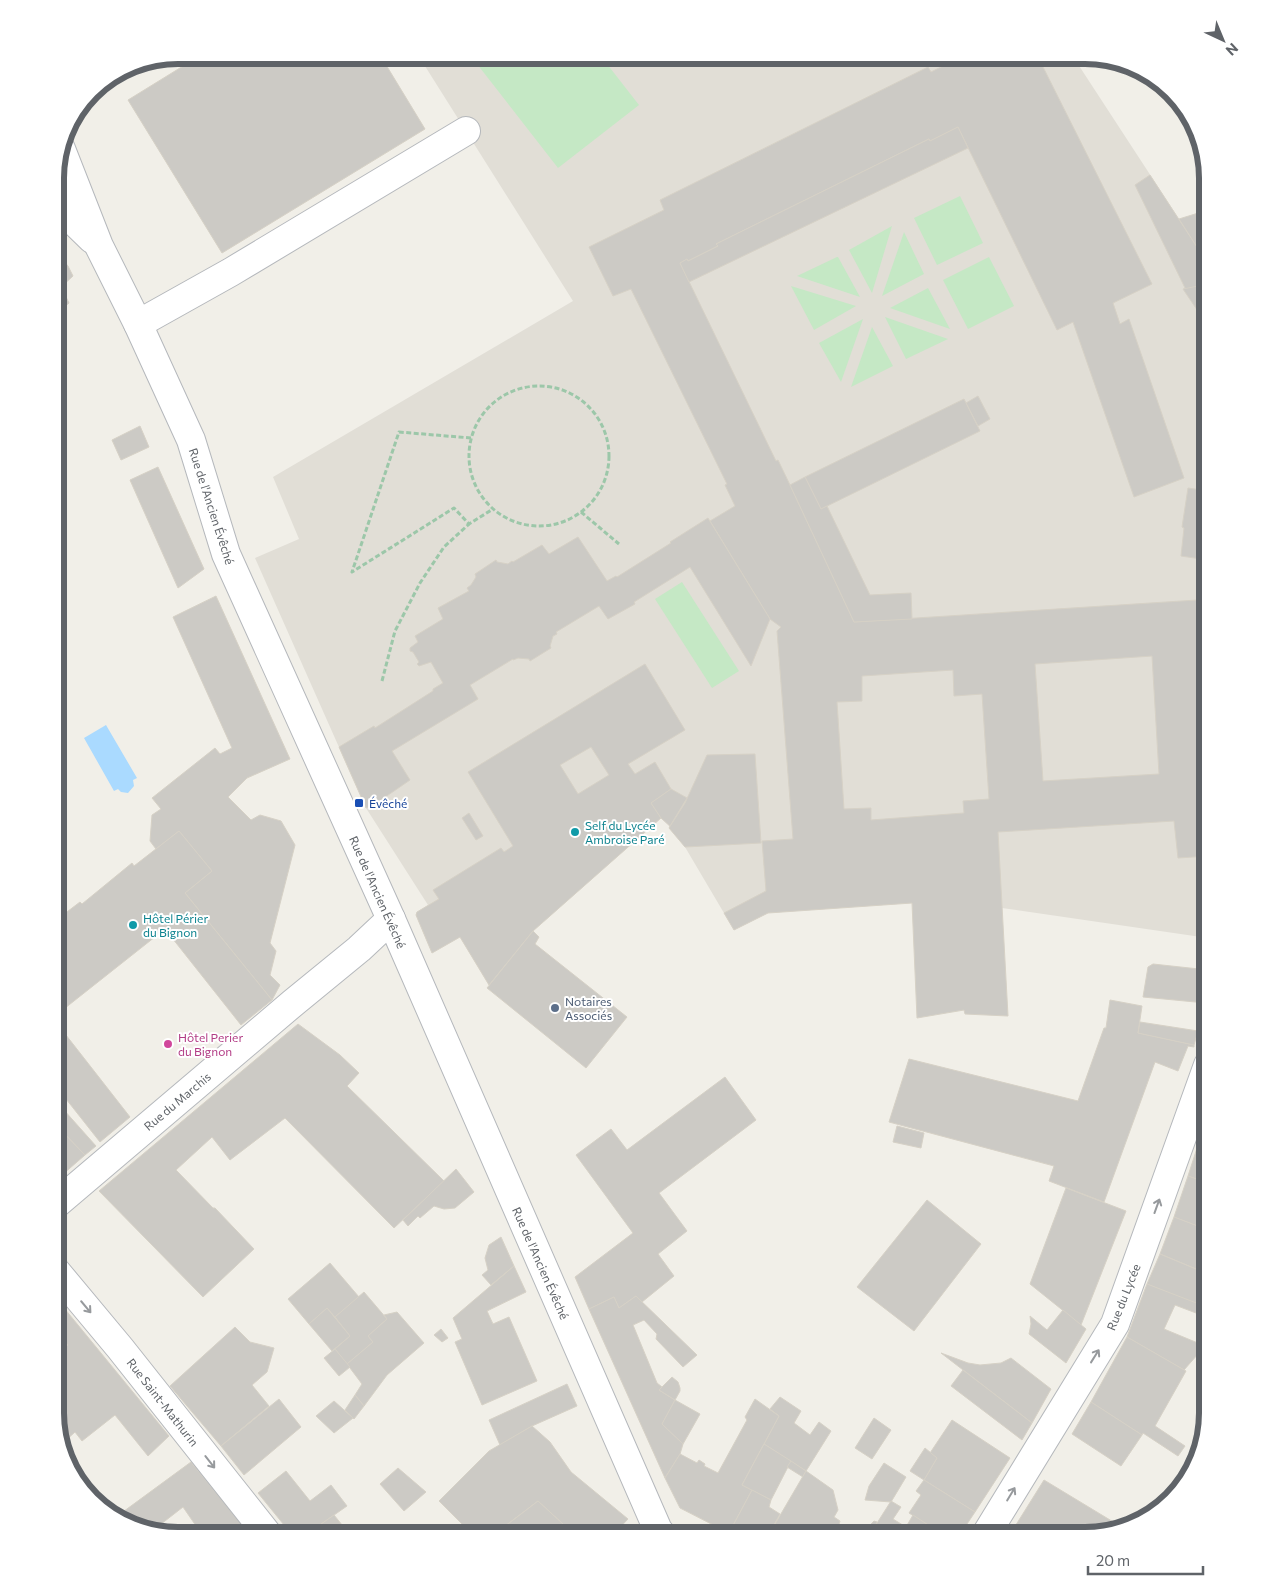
<svg xmlns="http://www.w3.org/2000/svg" width="1263" height="1591" viewBox="0 0 1263 1591" font-family="Commissioner,sans-serif">
	<rect width="100%" height="100%" fill="#f1efe8"/>
	<polygon fill="#e1ded6" points="418,55 1072,55 1179,219 1208,210 1208,938 1002,908 912,903 768,913 734,930 685,847 669,828 669,826 661,818 533,931 489,985 460,937 432,953 416,915 417,912 428,905 366,808 255,558 299,539 273,477 573,301"/>
	<g fill="#c5e8c5">
		<polygon points="470,55 600,55 639,105 558,168"/>
		<polygon points="960,196 983,243 937,265 914,218"/>
		<polygon points="892,226 872,293 849,250"/>
		<polygon points="904,232 924,274 882,296"/>
		<polygon points="837,257 838,257 860,297 797,276"/>
		<polygon points="989,257 1014,306 968,329 943,280"/>
		<polygon points="791,286 856,306 814,330"/>
		<polygon points="928,288 950,329 890,308"/>
		<polygon points="885,317 948,339 906,359"/>
		<polygon points="863,319 841,382 819,343"/>
		<polygon points="872,327 893,366 851,387"/>
		<polygon points="682,582 739,671 712,688 655,599"/>
		<polygon points="1208,650 1208,774 1200,651"/>
	</g>
	<polygon fill="#aadaff" points="106,725 137,778 133,780 134,786 128,793 121,792 118,789 114,791 84,738"/>
	<g fill="#cccac5" stroke="#d6d1c6" fill-rule="evenodd">
		<polygon points="201,55 380,55 425,129 222,253 128,100"/>
		<path d="M965,55h72l115,229 -39,19 7,21 9,-5 55,159 -50,19 -61,-175 -16,8 -99,-203 -28,14 -1,-2 -213,105 2,2 -30,15 -1,-2 -7,4 96,198 2,-1 12,25 64,137 343,-22 11,174v82l-30,2 -4,-37 -176,11 10,184 -43,-2 -1,-4 -47,8 -5,-115 -144,10 -34,17 -10,-17 42,-22 -4,-50 31,-2 -16,-208 4,-4 -11,-8 -60,-98 25,-15 -10,-21 2,-1 -96,-195 -18,7 -24,-49 75,-37 -4,-10 268,-133 3,5zM1152,656l7,118 -116,7 -8,-117zM953,670l1,26 28,-2 7,105 -26,2 1,12 -93,7v-12l-27,1 -7,-107 25,-1v-25z"/>
		<polygon points="958,127 968,148 689,282 680,263 687,259 688,261 718,246 716,244 929,139 930,141"/>
		<polygon points="1150,175 1208,264 1208,284 1186,290 1135,185"/>
		<polygon points="1208,210 1208,264 1179,219"/>
		<polygon points="55,251 68,266 73,276 61,287 69,303 55,315"/>
		<polygon points="1208,284 1208,326 1183,289"/>
		<polygon points="978,396 990,419 978,426 966,403"/>
		<polygon points="964,399 980,431 821,509 805,477"/>
		<polygon points="140,426 149,447 121,460 112,440"/>
		<polygon points="158,467 204,569 178,588 130,480"/>
		<polygon points="805,477 821,509 827,506 870,595 911,593 912,619 854,622 790,485"/>
		<polygon points="1188,488 1208,491 1208,560 1181,556 1184,528 1182,527"/>
		<polygon points="708,518 770,619 751,666 690,567 634,602 635,604 608,619 599,606 556,632 557,634 553,636 550,646 551,648 530,661 529,659 518,658 513,660 513,659 470,685 478,699 392,751 410,780 378,802 366,808 339,747 374,726 375,728 433,691 433,689 443,683 431,662 419,666 417,664 419,662 413,652 410,651 410,648 418,642 415,636 443,619 438,608 469,591 467,588 471,585 476,577 475,574 496,560 497,562 508,564 512,561 513,562 542,545 549,554 578,537 607,581 616,576 617,577 671,543 670,542"/>
		<polygon points="216,596 290,759 247,778 228,797 251,820 260,815 281,821 295,845 270,943 276,951 270,975 280,985 272,1000 185,893 212,871 179,831 156,849 150,841 152,815 161,809 152,798 215,748 220,754 232,748 173,617"/>
		<path d="M645,664l40,66 -57,34 7,10 20,-12 16,27 -20,14 10,15 -128,113 -44,54 -29,-48 -28,16 -16,-38 1,-3 22,-13 -6,-9 68,-42 3,4 9,-6 -45,-74zM591,747l18,28 -31,19 -18,-29z"/>
		<polygon points="755,754 761,843 685,847 669,828 685,803 707,755"/>
		<polygon points="671,789 687,798 670,826 661,818 651,803"/>
		<polygon points="469,813 483,836 476,840 462,818"/>
		<polygon points="179,831 212,871 185,893 272,1000 241,1025 165,929 55,1016 55,921 80,902 82,904 132,863 134,866"/>
		<polygon points="533,931 539,937 535,944 627,1017 586,1068 487,988"/>
		<polygon points="1153,964 1208,970 1208,995 1206,1003 1143,997 1148,967"/>
		<polygon points="1110,1000 1142,1006 1138,1033 1194,1045 1194,1047 1188,1046 1178,1071 1155,1062 1104,1202 1049,1181 1054,1166 889,1122 909,1059 1078,1101 1104,1028 1106,1028"/>
		<polygon points="55,1021 130,1117 100,1142 55,1085"/>
		<polygon points="1140,1022 1198,1031 1194,1045 1138,1033"/>
		<polygon points="298,1024 340,1055 359,1073 347,1086 444,1181 394,1228 285,1118 230,1160 212,1137 176,1170 213,1208 215,1208 254,1249 203,1297 99,1191"/>
		<polygon points="725,1077 756,1120 659,1193 687,1231 658,1254 674,1276 642,1302 636,1296 619,1308 614,1297 589,1309 575,1277 633,1233 576,1155 611,1129 627,1150"/>
		<polygon points="55,1100 96,1146 85,1155 55,1124"/>
		<polygon points="1208,1114 1208,1183 1188,1176"/>
		<polygon points="55,1124 85,1155 62,1175 55,1168"/>
		<polygon points="897,1126 924,1133 921,1148 893,1142"/>
		<polygon points="456,1169 474,1192 455,1208 444,1209 434,1206 420,1218 418,1216 408,1226 403,1220"/>
		<polygon points="1188,1176 1208,1183 1208,1230 1174,1217"/>
		<polygon points="1066,1188 1126,1211 1081,1325 1030,1284"/>
		<polygon points="927,1200 981,1244 914,1331 857,1287"/>
		<polygon points="1174,1217 1208,1230 1208,1274 1160,1254"/>
		<polygon points="501,1237 514,1266 491,1285 482,1275 488,1270 485,1258 489,1245"/>
		<polygon points="1160,1254 1208,1274 1208,1283 1199,1305 1147,1284"/>
		<polygon points="330,1263 359,1297 335,1317 327,1308 309,1324 288,1299"/>
		<polygon points="514,1266 526,1292 487,1311 493,1324 509,1317 537,1381 482,1405 455,1342 462,1339 453,1318"/>
		<polygon points="1147,1284 1199,1304 1208,1309 1208,1320 1196,1313 1175,1305 1164,1329 1205,1346 1184,1370 1127,1337"/>
		<polygon points="364,1292 387,1319 368,1336 373,1342 347,1364 335,1349 350,1336 335,1317"/>
		<polygon points="636,1296 697,1355 683,1367 656,1339 657,1334 644,1320 633,1325 657,1383 662,1387 659,1390 675,1400 662,1424 683,1444 680,1454 665,1478 589,1309 614,1297 619,1308"/>
		<polygon points="55,1297 169,1436 148,1456 115,1415 82,1441 75,1432 64,1442 55,1414 55,1356 68,1345 55,1329"/>
		<polygon points="327,1308 350,1336 332,1351 309,1324"/>
		<polygon points="1063,1310 1086,1329 1066,1363 1029,1334 1031,1324 1030,1316 1047,1330"/>
		<polygon points="397,1312 424,1343 387,1375 364,1406 355,1395 362,1384 347,1364 373,1342 368,1336 387,1319 384,1315"/>
		<polygon points="235,1327 250,1342 274,1348 267,1372 252,1385 269,1406 221,1446 170,1386"/>
		<polygon points="441,1329 448,1338 442,1342 434,1335"/>
		<polygon points="1127,1337 1186,1371 1155,1426 1185,1446 1178,1456 1143,1433 1142,1435 1091,1402"/>
		<polygon points="335,1349 350,1367 339,1376 324,1358"/>
		<polygon points="941,1353 968,1363 980,1365 1001,1363 1011,1358 1051,1389 1032,1423"/>
		<polygon points="963,1370 1032,1423 1022,1440 951,1386"/>
		<polygon points="672,1377 678,1382 680,1388 680,1391 675,1400 659,1390"/>
		<polygon points="567,1384 577,1406 532,1426 500,1445 489,1420"/>
		<polygon points="355,1395 364,1406 354,1419 345,1410"/>
		<polygon points="780,1397 801,1411 794,1423 810,1435 819,1422 831,1431 806,1471 764,1444 779,1416 770,1409"/>
		<polygon points="279,1399 301,1427 244,1475 221,1446"/>
		<polygon points="755,1399 779,1416 742,1485 752,1490 729,1533 680,1508 665,1478 680,1454 697,1463 699,1460 705,1464 704,1466 718,1473 747,1420 745,1417"/>
		<polygon points="675,1400 700,1414 683,1444 662,1424"/>
		<polygon points="334,1401 353,1418 334,1433 316,1416"/>
		<polygon points="1091,1402 1142,1435 1121,1466 1072,1434"/>
		<polygon points="874,1418 891,1430 872,1459 855,1448"/>
		<polygon points="952,1420 1010,1458 975,1512 924,1480 937,1458 930,1453"/>
		<polygon points="532,1426 550,1442 571,1472 628,1519 612,1536 576,1536 538,1501 492,1536 474,1536 439,1501 489,1451"/>
		<polygon points="764,1444 791,1461 771,1500 742,1485"/>
		<polygon points="925,1448 937,1458 924,1480 910,1471"/>
		<polygon points="791,1461 806,1471 803,1477 787,1467"/>
		<polygon points="191,1462 251,1536 203,1536 183,1507 156,1528 153,1523 146,1529 123,1523 116,1517"/>
		<polygon points="884,1463 906,1477 891,1502 865,1500 869,1486"/>
		<polygon points="398,1468 426,1492 404,1511 380,1484"/>
		<polygon points="286,1471 310,1501 331,1485 347,1506 304,1536 293,1536 258,1493"/>
		<polygon points="806,1471 833,1490 838,1510 834,1517 840,1521 838,1528 854,1536 768,1536"/>
		<polygon points="924,1480 975,1512 959,1536 945,1536 909,1513 921,1495 916,1491"/>
		<polygon points="1044,1480 1120,1526 1086,1536 1009,1536"/>
		<polygon points="752,1490 771,1500 769,1507 780,1514 768,1536 735,1536 729,1533"/>
		<polygon points="538,1501 576,1536 530,1536 528,1533 523,1536 520,1536 508,1524"/>
		<polygon points="891,1501 901,1507 893,1519 906,1527 913,1515 945,1536 878,1536 872,1531"/>
		<polygon points="334,1515 351,1536 304,1536"/>
		<polygon points="874,1521 877,1522 872,1531 874,1533 872,1536 854,1536 856,1531 863,1535 867,1528"/>
		<polygon points="508,1524 520,1536 500,1536 497,1532"/>
	</g>
	<g fill="none" stroke-linecap="round" stroke-linejoin="round">
		<g stroke="#b5b8bc" stroke-width="30">
			<g id="minor">
				<polyline points="61,149 99,246 138,324 191,440 226,554 391,919 658,1530 663,1536"/>
				<polyline points="55,203 92,239"/>
				<polyline points="138,324 231,272 466,131"/>
				<polyline points="55,1205 293,1003 359,949 391,919"/>
				<polyline points="55,1270 120,1348 269,1536"/>
				<polyline points="985,1536 1115,1324 1208,1065"/>
			</g>
		</g>
		<g stroke="#9cc7a9" stroke-width="3" stroke-dasharray="5 2.5" stroke-linecap="butt">
			<circle cx="539" cy="456" r="70"/>
			<polyline points="471,438 399,432 352,572 454,508 469,524 493,509"/>
			<polyline points="581,512 619,544"/>
			<polyline points="382,681 395,631 420,583 444,547 469,524"/>
		</g>
		<use href="#minor" stroke="#fff" stroke-width="28"/>
	</g>
	<defs><path id="oneway-shaft" d="M-6 0H5M1.5-3L5.5 0L1.5 3" fill="none" stroke-width="1.6" stroke-linecap="round" stroke-linejoin="round" transform="scale(1.25)"/></defs>
	<g stroke="#979a9d">
		<use href="#oneway-shaft" transform="translate(1157 1206) rotate(-70)"/>
		<use href="#oneway-shaft" transform="translate(86 1307) rotate(50)"/>
		<use href="#oneway-shaft" transform="translate(1095 1356) rotate(-58)"/>
		<use href="#oneway-shaft" transform="translate(210 1462) rotate(52)"/>
		<use href="#oneway-shaft" transform="translate(1011 1494) rotate(-59)"/>
	</g>
	<rect fill="#1a4fb4" stroke="#fff" stroke-width="2" x="354" y="798" width="10" height="10" rx="2.5"/>
	<g fill="#0f9aa8" stroke="#fff" stroke-width="2">
		<circle cx="575" cy="832" r="5"/>
		<circle cx="133" cy="925" r="5"/>
	</g>
	<circle fill="#5c6f8a" stroke="#fff" stroke-width="2" cx="555" cy="1008" r="5"/>
	<circle fill="#d1479c" stroke="#fff" stroke-width="2" cx="168" cy="1044" r="5"/>
	<g text-anchor="middle" dominant-baseline="central" stroke-width="4" stroke-linejoin="round" paint-order="stroke">
		<g font-size="12" fill="#5f6368" stroke="#fff">
			<text transform="translate(212 506) rotate(72)">Rue de l'Ancien Évêché</text>
			<text transform="translate(378 892) rotate(66)">Rue de l'Ancien Évêché</text>
			<text transform="translate(177 1101) rotate(-40)">Rue du Marchis</text>
			<text transform="translate(541 1263) rotate(66)">Rue de l'Ancien Évêché</text>
			<text transform="translate(1123 1297) rotate(-68)">Rue du Lycée</text>
			<text transform="translate(163 1402) rotate(52)">Rue Saint-Mathurin</text>
		</g>
		<g font-size="12" fill="#164399" stroke="#fff" text-anchor="start">
			<text x="369" y="803">Évêché</text>
		</g>
		<g font-size="12" fill="#0d838f" stroke="#fff" text-anchor="start">
			<text x="585" y="825">Self du Lycée<tspan x="585" dy="14">Ambroise Paré</tspan></text>
			<text x="143" y="918">Hôtel Périer<tspan x="143" dy="14">du Bignon</tspan></text>
		</g>
		<g font-size="12" fill="#4e5e75" stroke="#fff" text-anchor="start">
			<text x="565" y="1001">Notaires<tspan x="565" dy="14">Associés</tspan></text>
		</g>
		<g font-size="12" fill="#b23c85" stroke="#fff" text-anchor="start">
			<text x="178" y="1037">Hôtel Perier<tspan x="178" dy="14">du Bignon</tspan></text>
		</g>
	</g>
	<path d="M0 0H1263V1591H0ZM178 64H1085A114 114 0 0 1 1199 178V1413A114 114 0 0 1 1085 1527H178A114 114 0 0 1 64 1413V178A114 114 0 0 1 178 64Z" fill="#fff" fill-rule="evenodd"/>
	<path fill="none" stroke="#5f6368" stroke-width="6" d="M178 64H1085A114 114 0 0 1 1199 178V1413A114 114 0 0 1 1085 1527H178A114 114 0 0 1 64 1413V178A114 114 0 0 1 178 64Z"/>
	<g transform="translate(1223 40) rotate(136)" stroke="#ffffff" stroke-width="4" paint-order="stroke">
	<path d="M0-4L9 19L0 12L-9 19Z" fill="#5f6368"/>
	<text y="-8" font-size="14" font-weight="bold" text-anchor="middle" fill="#5f6368">N</text>
	</g>
	<path d="M1088 1566v8h115v-8" fill="none" stroke="#5f6368" stroke-width="2.5"/>
	<text x="1096" y="1566" font-size="15" fill="#5f6368" stroke="#ffffff" stroke-width="4" paint-order="stroke">20 m</text>
</svg>
